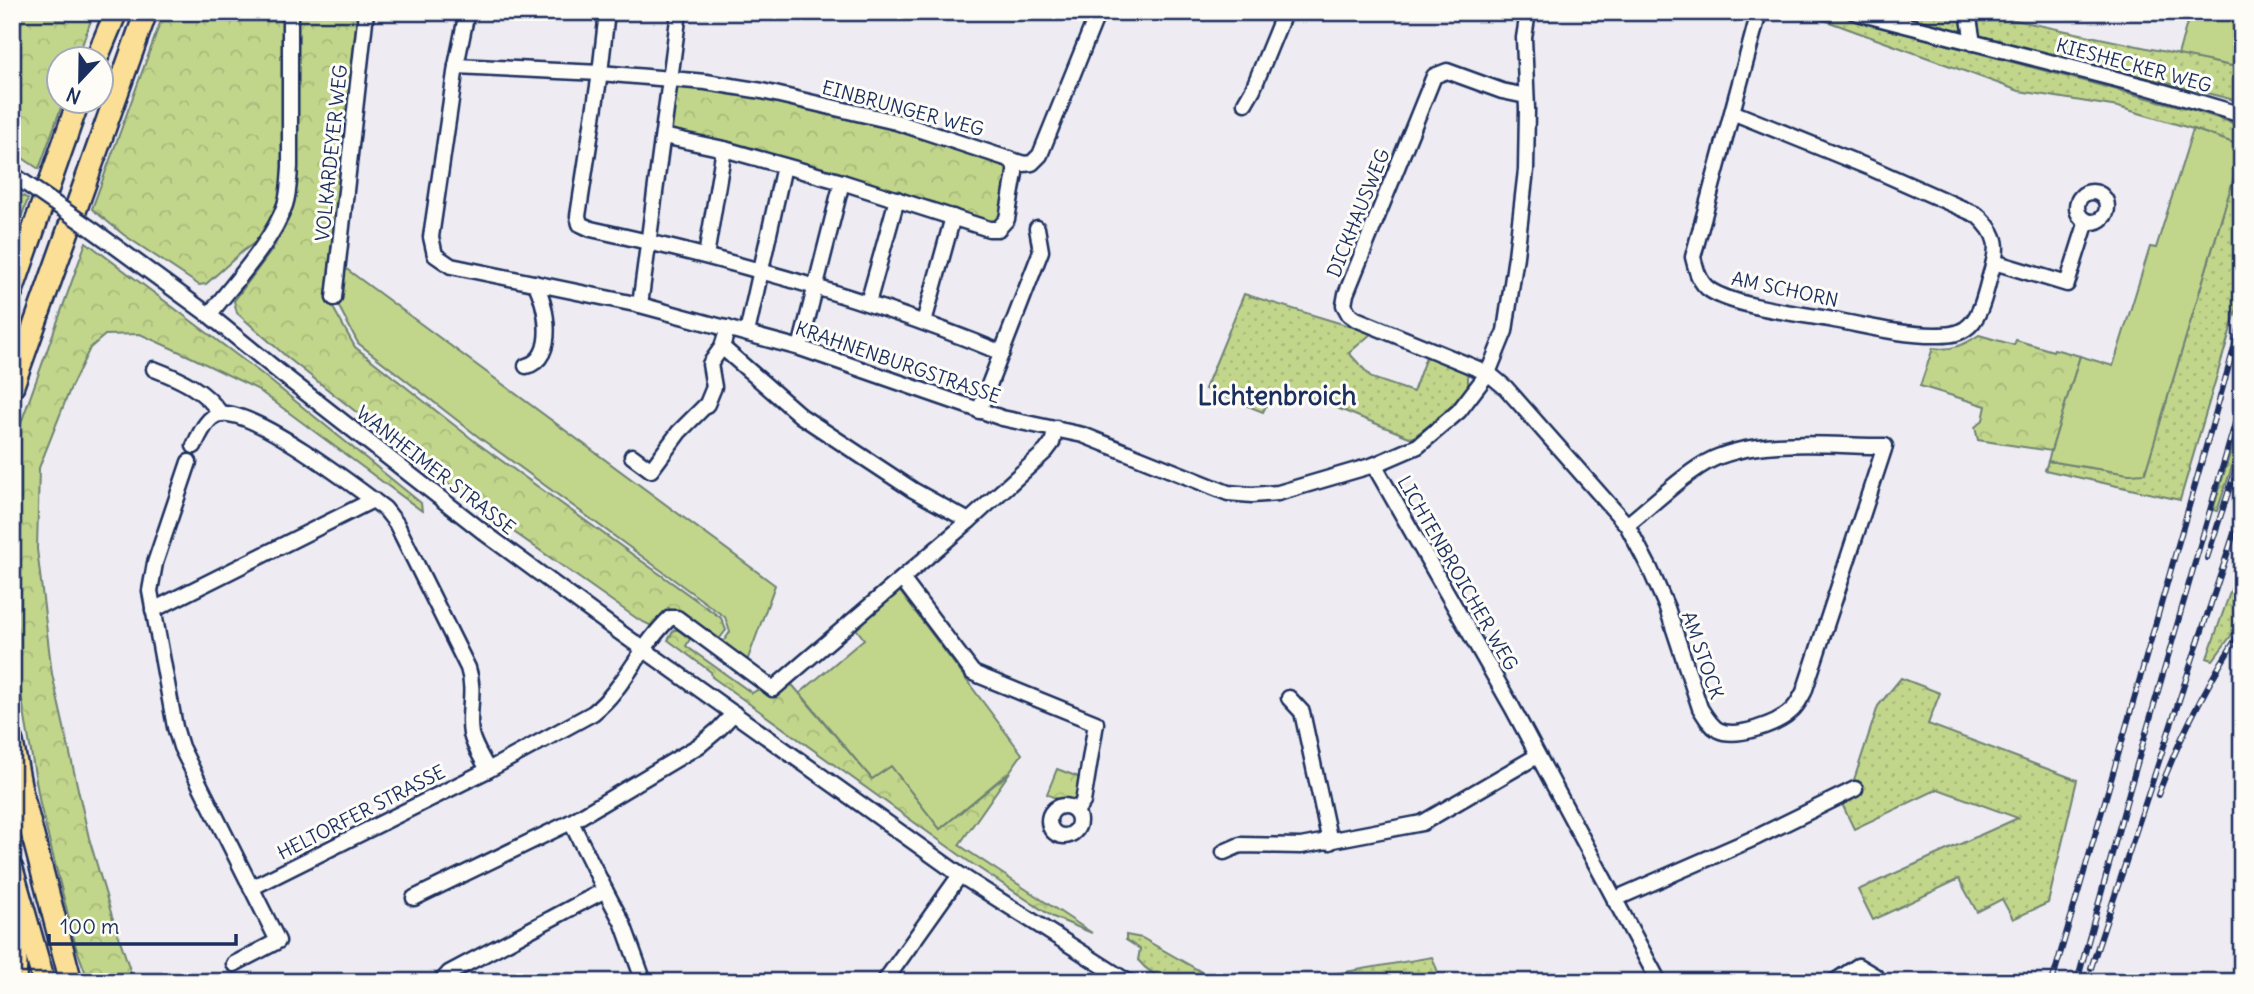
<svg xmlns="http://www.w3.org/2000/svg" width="2254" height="994" viewBox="0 0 2254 994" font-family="Delius,sans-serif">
	<defs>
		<pattern id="grass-dots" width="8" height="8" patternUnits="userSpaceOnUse" patternTransform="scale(1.75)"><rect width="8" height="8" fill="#c2d68b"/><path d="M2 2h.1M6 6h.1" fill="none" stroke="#a6b87a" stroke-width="1.8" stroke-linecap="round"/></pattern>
		<pattern id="forest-crowns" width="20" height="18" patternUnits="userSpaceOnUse" patternTransform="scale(1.75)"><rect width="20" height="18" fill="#c2d68b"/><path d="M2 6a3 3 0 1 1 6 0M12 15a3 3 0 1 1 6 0" fill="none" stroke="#a6b87a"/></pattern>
	</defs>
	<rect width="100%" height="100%" fill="#eeecf2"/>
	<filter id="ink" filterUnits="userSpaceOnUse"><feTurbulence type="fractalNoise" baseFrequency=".0143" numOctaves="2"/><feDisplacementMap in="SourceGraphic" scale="14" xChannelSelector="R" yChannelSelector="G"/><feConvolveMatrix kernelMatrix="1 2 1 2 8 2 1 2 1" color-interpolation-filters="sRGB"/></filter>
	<g filter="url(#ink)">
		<g fill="url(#grass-dots)" stroke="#6e8274" stroke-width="2">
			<polygon points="1802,12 1824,12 2193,110 2242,126 2242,146 2193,129 2118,107 2019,91"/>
			<polygon points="1886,12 1977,12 2242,68 2242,102"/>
			<polygon points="2242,151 2242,291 2180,500 2045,470 2048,461 2129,474 2145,472"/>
			<polygon points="1244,294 1372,333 1349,353 1372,378 1413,392 1427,354 1468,374 1468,388 1443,415 1412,438 1302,394 1272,394 1263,412 1205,389"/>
			<polygon points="2242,414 2242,437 2217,511 2213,510"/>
			<polygon points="2242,558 2242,621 2213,660 2207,658"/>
			<polygon points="1901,678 1940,693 1928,724 2077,780 2048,903 2013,919 2002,899 1977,912 1959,879 1873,920 1858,890 2018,818 1938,789 1854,829 1840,800 1852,786 1878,706"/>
			<path d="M1126,935l16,3 77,44c-33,0 -58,6 -81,-22l2,-11 -14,-9z"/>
			<polygon points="1432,957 1442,982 1287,982"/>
		</g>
		<g fill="url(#forest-crowns)" stroke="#6e8274" stroke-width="2">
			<polygon points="12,12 94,12 77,59 60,60 60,102 63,102 39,169 12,151"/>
			<polygon points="164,12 284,12 283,26 284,167 281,191 270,222 257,241 243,251 206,284 199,285 124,235 92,209"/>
			<polygon points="298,12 359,12 326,295 355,347 477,443 721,618 726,630 717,642 668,608 654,627 639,620 474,504 379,430 288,358 237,313 234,301 272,250 291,210 296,166"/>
			<polygon points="681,82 818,103 1014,166 1002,226 673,134 667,127 672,87"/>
			<polygon points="12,189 28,199 12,242"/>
			<polygon points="86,242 262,374 421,503 422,511 257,389 191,357 140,334 105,335 90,348 71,387 39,468 37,549 52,674 89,838 112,916 134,982 89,982 76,947 40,804 12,642 12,581 14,581 12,574 12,448"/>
			<path d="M1979,335l35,10 2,-5 37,11 1,-2 26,7 -29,95 -73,-11 -3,-13 8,-7 3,-14 -66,-20 13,-38c18,3 31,-3 46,-13z"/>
			<polygon points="674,630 678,630 690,639 686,646 752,693 759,689 770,697 789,681 872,779 891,766 940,829 1010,772 959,845 1092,933 1053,917 968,861 712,677 711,672 668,640"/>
			<path d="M1057,769l24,9c-1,5 -2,16 -4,19 -7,9 -23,1 -30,-3z"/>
		</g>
		<g fill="#c2d68b" stroke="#6e8274" stroke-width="2">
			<polygon points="2190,12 2242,12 2242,68 2178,55"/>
			<polygon points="2193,129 2242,146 2242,150 2145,473 2129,474 2048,461 2080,356 2113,366 2150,247 2156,248"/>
			<polygon points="341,265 775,585 746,664 721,645 730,632 725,617 480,438 358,343 335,299"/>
			<polygon points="898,589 1022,754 1010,771 940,829 891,766 872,779 800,693 864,639 854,626"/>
		</g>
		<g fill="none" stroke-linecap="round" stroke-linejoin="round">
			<g stroke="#1b2f5e" stroke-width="19">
				<g id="minor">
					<polyline points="467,12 456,66 431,237 435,255 451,266 640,305 800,348 1002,418 1083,435 1228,493 1252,495 1278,493 1374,465 1418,446 1459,411 1488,373 1505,331 1516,256 1526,170 1527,109 1524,38 1528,12"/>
					<path d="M607,12l-7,61 -22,143 2,8 11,5c141,31 278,69 411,124"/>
					<polyline points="1854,12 2147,87 2242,115"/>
					<polyline points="1968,12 1973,43"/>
					<polyline points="456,66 600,73 706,82 762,91 896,122 1024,164 1032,163 1040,155 1098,12"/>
					<path d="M1526,96l-24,-5 -55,-20 -13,5 -88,218 -2,11 5,9 7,5 132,54 18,15 121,137 23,44 17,39 33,100c5,8 10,17 18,22 18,9 59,-6 73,-19 6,-5 9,-12 13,-19l81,-246c-53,0 -123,-9 -172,13 -26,12 -62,47 -86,66"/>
					<polyline points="1245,103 1253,89 1282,18 1281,12"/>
					<path d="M1732,112l141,57 104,46c23,21 22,32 13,61 -5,17 -9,43 -25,53 -9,6 -19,6 -30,6 -34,0 -68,-9 -101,-15 -33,-6 -98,-13 -124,-30 -11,-7 -14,-21 -17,-33l66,-245"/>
					<polyline points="663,136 724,149 842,182 989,229 998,229 1007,219 1015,173 1015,166 1010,159"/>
					<circle cx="2092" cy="207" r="15"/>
					<polyline points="93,230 209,315 283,375 486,534 611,626 960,875 1128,982"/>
					<polyline points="706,256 724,149"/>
					<polyline points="1994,262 2067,284 2087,221"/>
					<polyline points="334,298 366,12"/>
					<polyline points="868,303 897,199"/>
					<polyline points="640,305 679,12"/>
					<path d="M209,315c24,-31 64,-74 76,-110 4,-12 4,-25 5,-38v-155"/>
					<polyline points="924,322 953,217"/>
					<polyline points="728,328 722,347 801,416 913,490 969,521 1046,451 1052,443 1056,428"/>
					<polyline points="747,333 784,166"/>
					<polyline points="800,348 842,182"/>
					<path d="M526,366c31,-7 21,-62 9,-83"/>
					<path d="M154,369c26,10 51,21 67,45"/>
					<polyline points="979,411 1041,251 1037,228"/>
					<path d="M194,446c5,-10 13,-31 27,-32 34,-4 135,73 164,95l11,14 72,145c8,24 -1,44 3,66 3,13 11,24 17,36"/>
					<polyline points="632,456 651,470 679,432 707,404 714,387 710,364 722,347"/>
					<polyline points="189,462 155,563 150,591 175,727 181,747 278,941 234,964"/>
					<polyline points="1374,465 1512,707 1659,982"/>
					<polyline points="902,579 973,673 1096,723 1083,802 1076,811"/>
					<polyline points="153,610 373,500"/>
					<polyline points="1289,698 1302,712 1330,842"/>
					<circle cx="1064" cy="821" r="15"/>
					<polyline points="1224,852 1240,845 1301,846 1422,823 1537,756"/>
					<path d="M251,888l237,-118 105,-57c32,-25 47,-67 77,-95h7l96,71 196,-168"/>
					<polyline points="605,890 623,924 644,982"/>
					<polyline points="414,898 571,822 700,745 719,729 734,713"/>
					<polyline points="1615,901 1624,895 1757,837 1855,789"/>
					<polyline points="441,982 449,973 605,890 571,822"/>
					<polyline points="884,982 960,875"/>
					<polyline points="1834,982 1858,966 1875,976"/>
				</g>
			</g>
			<g stroke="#1b2f5e" stroke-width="26">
				<g id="highway">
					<polyline points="96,60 116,12"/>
					<polyline points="12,291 78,102"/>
					<polyline points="12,388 146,12"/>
					<polyline points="12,742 21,790 71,982"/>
					<polyline points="12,869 44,982"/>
					<polyline points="12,932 16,961 15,982"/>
				</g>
			</g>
			<use href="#minor" stroke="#fdfcf7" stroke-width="14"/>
			<use href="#highway" stroke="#fbdf96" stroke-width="21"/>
			<g stroke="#1b2f5e" stroke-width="6">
				<g id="rail">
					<polyline points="2207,558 2242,450"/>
					<path d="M2158,795c22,-59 49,-112 84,-165"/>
					<polyline points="2091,968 2242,509"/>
					<polyline points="2052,982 2109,787 2242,320"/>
					<polyline points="2077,982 2129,792 2242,399"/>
				</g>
			</g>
			<use href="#rail" stroke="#fdfcf7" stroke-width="3.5" stroke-dasharray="10" stroke-linecap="butt"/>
			<g stroke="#1b2f5e" stroke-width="19" stroke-linecap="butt">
				<polyline id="minor-bridge" points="12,174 93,230"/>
			</g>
			<use href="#minor-bridge" stroke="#fdfcf7" stroke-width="14"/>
		</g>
	</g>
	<g text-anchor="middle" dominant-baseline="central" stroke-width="6" stroke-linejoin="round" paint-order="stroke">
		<g font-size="19" fill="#1b2f5e" stroke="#fdfcf7">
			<text transform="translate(2134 65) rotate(15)">KIESHECKER WEG</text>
			<text transform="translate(903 108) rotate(15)">EINBRUNGER WEG</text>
			<text transform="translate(331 153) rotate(-84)">VOLKARDEYER WEG</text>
			<text transform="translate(1358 213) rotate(-68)">DICKHAUSWEG</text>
			<text transform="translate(1785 289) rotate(12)">AM SCHORN</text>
			<text transform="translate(898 362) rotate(19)">KRAHNENBURGSTRASSE</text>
			<text transform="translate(436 470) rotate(38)">WANHEIMER STRASSE</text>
			<text transform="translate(1458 573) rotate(60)">LICHTENBROICHER WEG</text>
			<text transform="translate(1703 655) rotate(71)">AM STOCK</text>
			<text transform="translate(361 812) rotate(-27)">HELTORFER STRASSE</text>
		</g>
		<g font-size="26" font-weight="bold" fill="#1b2f5e" stroke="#fdfcf7">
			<text x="1277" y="395">Lichtenbroich</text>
		</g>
	</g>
	<rect width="2254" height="994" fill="none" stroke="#fdfcf7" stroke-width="42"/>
	<rect x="21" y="21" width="2212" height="952" fill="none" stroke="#1b2f5e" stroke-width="2.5" filter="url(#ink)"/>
	<g transform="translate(80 80) rotate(202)"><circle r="33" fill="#fdfcf7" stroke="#a3aaba" stroke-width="2"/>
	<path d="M0-5L12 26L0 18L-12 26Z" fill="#1b2f5e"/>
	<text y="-10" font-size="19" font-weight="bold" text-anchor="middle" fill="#1b2f5e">N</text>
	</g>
	<path d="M49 934v10h187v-10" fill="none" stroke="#1b2f5e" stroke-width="3.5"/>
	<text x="60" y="934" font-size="21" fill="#1b2f5e" stroke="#fdfcf7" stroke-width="5" paint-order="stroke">100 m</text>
</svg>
